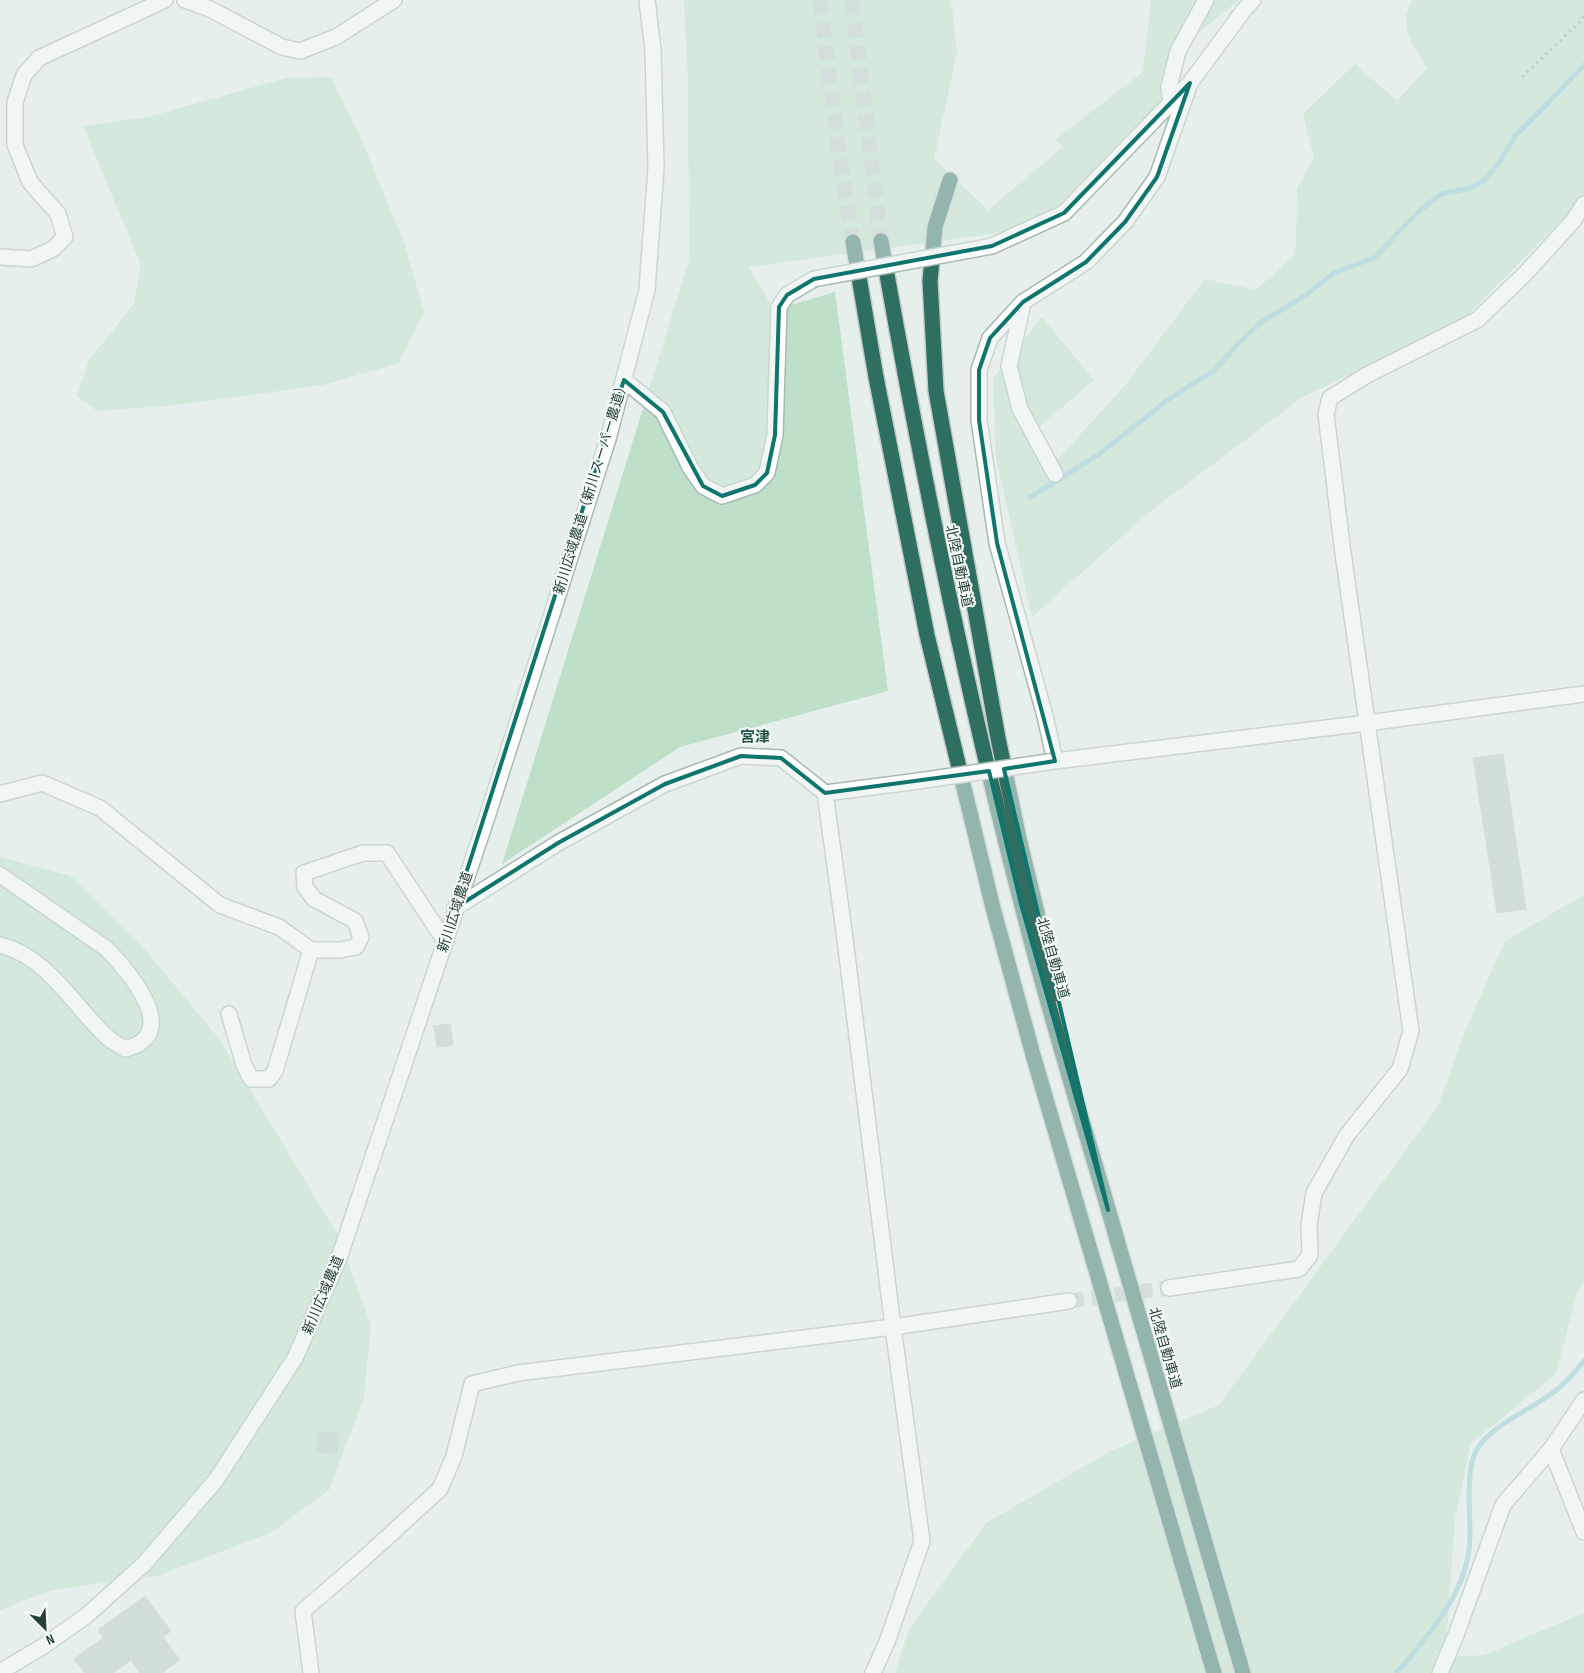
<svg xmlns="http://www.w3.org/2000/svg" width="1584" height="1673" viewBox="0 0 1584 1673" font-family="'Sofia Sans Condensed','Noto Sans JP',sans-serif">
	<rect width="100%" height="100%" fill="#e6efeb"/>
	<g fill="#bfe0c8">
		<polygon points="684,0 951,0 957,52 934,159 988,210 1063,147 1056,139 1143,72 1151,0 1239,0 1196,35 1165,71 1161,119 1111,175 1057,225 749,267 774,310 835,292 888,691 680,747 502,864 689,260 688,80"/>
		<polygon points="1412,0 1584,0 1584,197 1463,320 1301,398 1153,509 1032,617 996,458 993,378 1042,317 1094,380 1028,437 1050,468 1127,383 1205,279 1256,290 1293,256 1296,245 1297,188 1314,158 1303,114 1355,64 1397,101 1427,68 1408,36 1406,14"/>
		<polygon points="331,77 359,134 404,242 424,312 399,363 323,385 176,405 97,411 77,396 89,360 134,304 141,265 83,126 148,117 286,78"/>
		<polygon points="0,857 74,877 137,940 220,1040 338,1235 371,1325 364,1398 329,1490 272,1532 160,1575 52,1590 0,1610"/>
		<polygon points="1584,895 1584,1282 1578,1291 1555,1375 1471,1443 1455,1518 1447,1632 1441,1658 1484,1655 1584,1613 1584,1673 895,1673 909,1629 986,1523 1111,1451 1219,1405 1438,1106 1465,1031 1505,941"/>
	</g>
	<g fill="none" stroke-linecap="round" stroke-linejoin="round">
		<g stroke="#8ec9d4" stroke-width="5">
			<polyline points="1030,497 1098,455 1169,399 1215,370 1234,348 1260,323 1303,297 1334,273 1376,257 1400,230 1422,209 1441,194 1470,188 1485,180 1501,160 1515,136 1547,104 1584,65"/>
			<path d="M1396,1673c10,-9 18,-21 27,-32 24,-30 47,-64 47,-105 0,-23 -4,-63 5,-83 13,-29 63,-45 86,-67 9,-7 16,-17 23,-25"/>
		</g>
	</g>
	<g fill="#bbcac4" stroke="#b8c9c2">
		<polygon points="1503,754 1526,909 1497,913 1473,758"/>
		<polygon points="450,1024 453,1045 437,1047 434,1026"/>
		<polygon points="319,1432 338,1434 337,1454 317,1452"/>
		<polygon points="145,1596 171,1631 163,1637 180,1660 162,1673 140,1673 131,1660 113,1673 85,1673 74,1659 103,1638 98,1630"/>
	</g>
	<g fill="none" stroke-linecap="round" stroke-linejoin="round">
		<polyline stroke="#bfccc8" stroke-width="15" stroke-dasharray="15 8" stroke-linecap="butt" points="1069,1301 1169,1288"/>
		<g stroke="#bfccc8" stroke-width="15" stroke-dasharray="15 8" stroke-linecap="butt">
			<polyline points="820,0 839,153 853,242"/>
			<polyline points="852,0 881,241"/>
		</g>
		<g stroke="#a8b8b2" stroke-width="18">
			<g id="street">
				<polyline points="185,0 210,9 282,47 300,51 336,37 394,0"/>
				<polyline points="1190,83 1157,177 1125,222 1086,262 1023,302 990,338 979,370 979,420 997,543 1045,716 1055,761 1367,723 1584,694"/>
				<polyline points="1171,103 1169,87 1178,51 1206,0"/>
				<polyline points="992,246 1064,213 1190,83 1244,10 1253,0"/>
				<polyline points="0,257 31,259 53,249 65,237 58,214 30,182 15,145 15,102 24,75 39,58 165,0"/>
				<polyline points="1023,303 1009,366 1020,409 1055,474"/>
				<polyline points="624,380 663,412 690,467 703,486 722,496 755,485 767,473 775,435 779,307 787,295 814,279"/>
				<polyline points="825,793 911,782"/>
				<polyline points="0,794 42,783 100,808 220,905 279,927 311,950 340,950 356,947 361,937 355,921 314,899 305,887 304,873 363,853 387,853 445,941"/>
				<path d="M0,875l107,74c17,18 66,72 33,94 -4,3 -10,4 -15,6 -6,-4 -14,-8 -19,-13 -33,-31 -59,-80 -106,-91"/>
				<polyline points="455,908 558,843 665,784 741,756 781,758 825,793 844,931 893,1327 922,1541 887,1642 873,1673"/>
				<polyline points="229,1014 244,1065 251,1079 269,1079 275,1071 311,950"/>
				<polyline points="1169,1288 1299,1269 1310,1255 1309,1225 1314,1193 1347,1135 1400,1069 1411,1031 1343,553 1326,414 1330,398 1367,375 1477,320 1525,274 1573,221 1584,204"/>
				<polyline points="1551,1449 1584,1532"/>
				<polyline points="311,1673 303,1611 360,1562 440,1489 454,1456 472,1384 518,1373 893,1327 1069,1301"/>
				<polyline points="1440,1673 1456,1635 1503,1505 1551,1449 1584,1400"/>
			</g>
		</g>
		<g stroke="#a4bbb3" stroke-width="18">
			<polyline id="secondary" points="0,1672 42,1647 86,1616 144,1564 216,1480 295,1358 338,1261 487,817 608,439 647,290 656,168 653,50 647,0"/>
		</g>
		<g stroke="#c2cac8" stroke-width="18">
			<g id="highway">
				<polyline points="950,180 935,227 930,281 936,391 998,738 1020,843 1057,994"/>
				<path d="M881,241c39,222 83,443 140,661 24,96 53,191 81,286 47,162 94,323 141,485"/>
				<polyline points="853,242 876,377 927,635 993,908 1033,1055 1214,1673"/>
			</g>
		</g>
		<polyline stroke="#86b3a5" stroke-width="3" stroke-dasharray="2.5 4" stroke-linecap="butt" points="1522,77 1580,22 1584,15"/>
		<use href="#street" stroke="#fff" stroke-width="15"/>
		<use href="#secondary" stroke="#fff" stroke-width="15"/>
		<use href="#highway" stroke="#2f6f62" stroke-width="15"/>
		<g stroke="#a8b8b2" stroke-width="18" stroke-linecap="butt">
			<g id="street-bridge">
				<polyline points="814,279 992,246"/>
				<polyline points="911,782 1055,761"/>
			</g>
		</g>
		<use href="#street-bridge" stroke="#fff" stroke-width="15"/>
	</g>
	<path d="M0 0H1584V1673H0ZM1190,83l-33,94 -32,45 -39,40 -63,40 -33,36 -11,32v50l18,123 58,218 -51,8 104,441 -87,-306 -32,-133 -164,22 -44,-35 -40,-2 -76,28 -107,59 -103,65 169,-528 39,32 40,74 19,10 33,-11 12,-12 8,-38 4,-128 8,-12 27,-16 178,-33 72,-33z" fill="#e6efeb" fill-opacity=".55" fill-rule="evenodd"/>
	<path fill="none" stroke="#0f766e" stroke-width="4" stroke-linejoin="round" d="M1190,83l-33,94 -32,45 -39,40 -63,40 -33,36 -11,32v50l18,123 58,218 -51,8 104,441 -87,-306 -32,-133 -164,22 -44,-35 -40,-2 -76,28 -107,59 -103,65 169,-528 39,32 40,74 19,10 33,-11 12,-12 8,-38 4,-128 8,-12 27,-16 178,-33 72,-33z"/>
	<g text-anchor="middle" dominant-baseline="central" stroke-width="4" stroke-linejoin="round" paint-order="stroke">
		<g font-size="14" fill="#24423a" stroke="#f7fbf9">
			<text transform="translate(591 487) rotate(-73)">新川広域農道（新川スーパー農道）</text>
			<text transform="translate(959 566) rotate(78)">北陸自動車道</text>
			<text transform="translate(455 912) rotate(-72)">新川広域農道</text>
			<text transform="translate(1053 958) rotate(74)">北陸自動車道</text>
			<text transform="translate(323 1295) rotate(-67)">新川広域農道</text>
			<text transform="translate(1165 1348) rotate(74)">北陸自動車道</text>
		</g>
		<g font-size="15" font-weight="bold" fill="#1f5548" stroke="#f7fbf9">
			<text x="755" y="737">宮津</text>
		</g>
	</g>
	<g transform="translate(45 1628) rotate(156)" stroke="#f7fbf9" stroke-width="4" paint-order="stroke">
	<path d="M0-4L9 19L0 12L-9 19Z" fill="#24423a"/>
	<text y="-8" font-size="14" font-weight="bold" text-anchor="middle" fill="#24423a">N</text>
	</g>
</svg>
